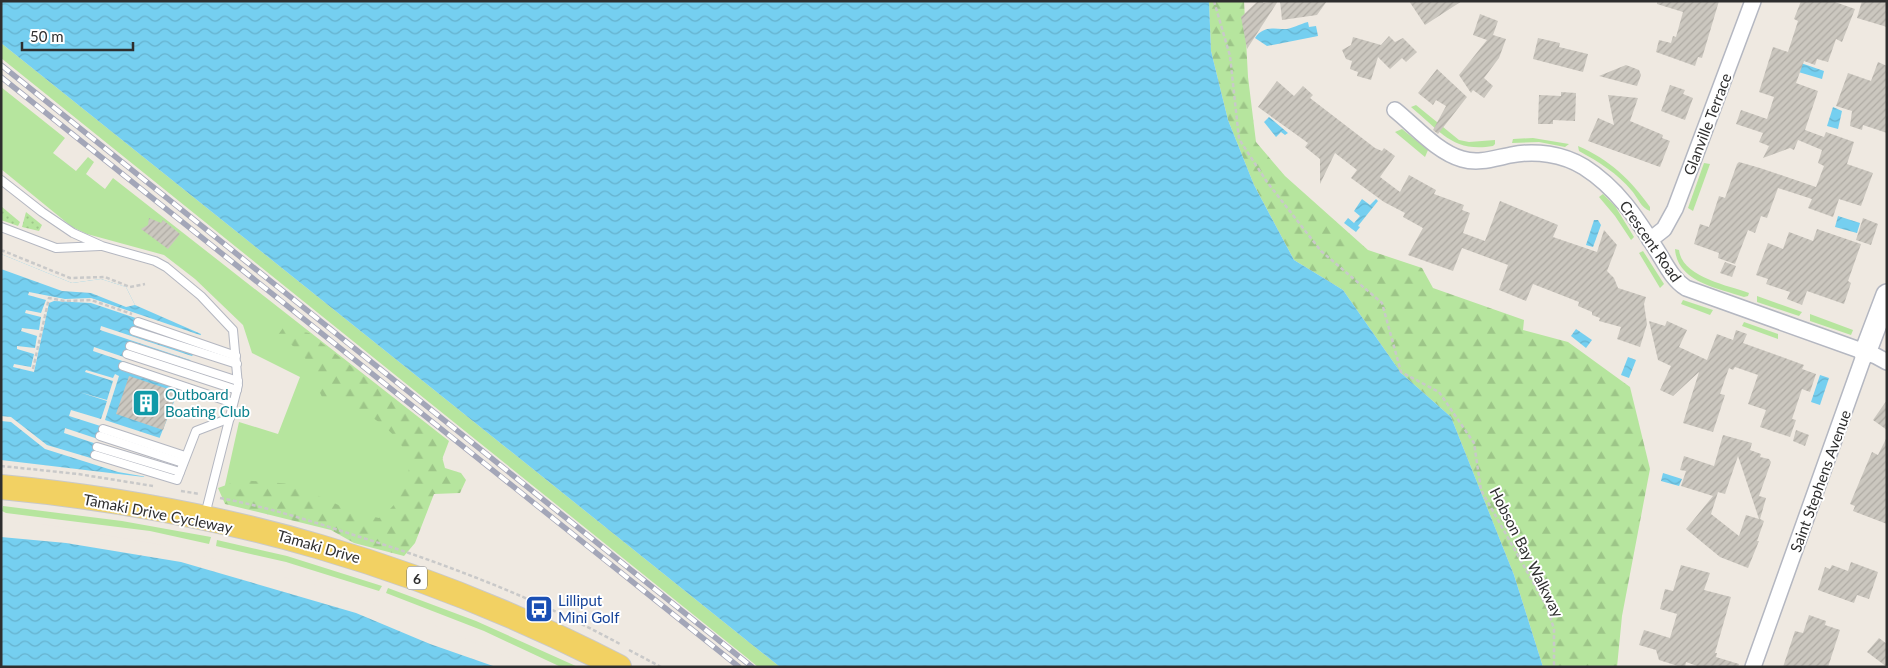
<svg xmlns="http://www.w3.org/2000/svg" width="1888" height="668" viewBox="0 0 1888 668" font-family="Lato,sans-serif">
	<defs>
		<pattern id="forest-firs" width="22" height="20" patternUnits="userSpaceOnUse" patternTransform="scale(1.25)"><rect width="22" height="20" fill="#b6e59e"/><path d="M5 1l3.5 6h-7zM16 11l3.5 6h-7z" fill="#9dc588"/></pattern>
		<pattern id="garden-dots" width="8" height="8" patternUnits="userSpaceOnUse" patternTransform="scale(1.25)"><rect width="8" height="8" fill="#b6e59e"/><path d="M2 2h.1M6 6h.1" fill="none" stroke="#9dc588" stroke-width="1.8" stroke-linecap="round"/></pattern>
		<pattern id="water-waves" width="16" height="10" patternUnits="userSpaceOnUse" patternTransform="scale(1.25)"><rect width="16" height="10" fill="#75cff0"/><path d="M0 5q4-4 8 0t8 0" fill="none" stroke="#66b2ce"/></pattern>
		<pattern id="building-hatch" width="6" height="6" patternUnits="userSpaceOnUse" patternTransform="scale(1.25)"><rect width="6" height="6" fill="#cbc7bf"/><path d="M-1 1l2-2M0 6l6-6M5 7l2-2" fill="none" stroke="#afaba4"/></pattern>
	</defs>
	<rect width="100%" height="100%" fill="#efe9e1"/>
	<g fill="#b6e59e">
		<polygon points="1,43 780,667 758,667 746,657 1,58"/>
		<polygon points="1,87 65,138 53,153 76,171 88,157 94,162 86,174 105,189 113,178 449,441 408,549 223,494 239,422 278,434 300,377 252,353 243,325 195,279 164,255 87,234 72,227 1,169"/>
		<path d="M1416,105l43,35 10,2 26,-2v4l-2,2c-40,7 -53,-15 -82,-39z"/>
		<polygon points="1402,129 1428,150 1425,157 1395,132"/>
		<polygon points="1533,138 1569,144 1565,147 1539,142 1512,143 1513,139"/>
		<path d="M1578,146c31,13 53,34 72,61v4c-9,-3 -12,-13 -18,-20 -15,-18 -33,-29 -53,-40z"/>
		<polygon points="1704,163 1710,164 1693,211 1688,208"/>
		<polygon points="1603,194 1615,206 1634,237 1631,240 1615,216 1599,197"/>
		<path d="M1675,249l4,1c3,27 48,35 70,43l-1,3 -4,1c-26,-9 -67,-15 -69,-48z"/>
		<polygon points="1643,251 1664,284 1660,288 1639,253"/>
		<polygon points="1757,296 1802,312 1799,316 1757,302"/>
		<polygon points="1683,300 1713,310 1710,315 1681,304"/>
		<polygon points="1810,314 1853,330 1851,335 1810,321"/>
		<polygon points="1744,322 1778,334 1778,339 1742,326"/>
		<polygon points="3,506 122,521 211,537 209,544 150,531 6,513 2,511"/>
		<polygon points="217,540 287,556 382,586 379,591 286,562 216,546"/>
		<polygon points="388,588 476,621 578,667 561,667 484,631 386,593"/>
	</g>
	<g fill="url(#forest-firs)">
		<polygon points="1209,1 1244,1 1248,77 1256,142 1285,176 1368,250 1422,268 1433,288 1524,320 1523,330 1568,342 1630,387 1650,469 1622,616 1617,667 1543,667 1514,575 1451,417 1401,373 1343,290 1294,260 1254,185 1228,120 1211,51"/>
		<path d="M283,328l26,5 132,104v16l4,15 16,5 5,7 -6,13 -26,1 -19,49 -11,13 -50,-13 -23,-13 -106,-26 -7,-16 22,-8 52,4 64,29 23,5c13,-9 23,-20 27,-36 1,-6 4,-14 3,-19 -7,-31 -44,-52 -70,-64l-5,2 -12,-4c-5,-9 -6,-19 -11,-29 -7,-15 -20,-24 -33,-33z"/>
	</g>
	<g fill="url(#garden-dots)">
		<polygon points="2,207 20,222 18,226 1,220"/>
		<polygon points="26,212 42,225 39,231 22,227"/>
	</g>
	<g fill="url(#water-waves)">
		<polygon points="1,1 1209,1 1211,51 1228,120 1254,185 1294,260 1343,290 1401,373 1451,417 1514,575 1543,667 780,667 1,43"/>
		<path d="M1308,22l1,5 7,-1 2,10 -51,10 -12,-8c7,-11 18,-10 27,-9 9,1 17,-5 26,-7z"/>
		<polygon points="1798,62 1824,71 1822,79 1795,71"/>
		<polygon points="1833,107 1842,111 1838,129 1827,126"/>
		<polygon points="1269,117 1288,133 1285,135 1281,132 1276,137 1264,122"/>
		<polygon points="1362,199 1370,205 1376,199 1378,201 1358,226 1360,227 1356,232 1344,223 1348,218 1354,223 1360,216 1354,211"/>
		<polygon points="1838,216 1860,223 1857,233 1835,227"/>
		<polygon points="1594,220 1598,220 1601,225 1593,247 1586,245"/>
		<polygon points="1,254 72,283 101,279 126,287 135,305 201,334 144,477 1,460"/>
		<polygon points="1576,329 1592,340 1586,348 1571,336"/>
		<polygon points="1628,357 1636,360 1629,378 1621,375"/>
		<polygon points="1820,375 1829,378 1820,405 1811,402"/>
		<polygon points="1663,473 1682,479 1679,486 1661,481"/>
		<polygon points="1,523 157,546 529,667 1,667"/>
	</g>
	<g fill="#efe9e1">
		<polygon points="1,254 72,283 101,279 126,287 135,305 126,307 91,293 62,291 1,269"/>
		<polygon points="29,292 65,299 91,298 203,336 201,340 91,303 54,301 49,303 34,372 13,367 14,364 31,367 34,354 17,349 17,346 35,348 37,336 21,331 22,328 39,330 41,317 25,313 26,310 41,313 46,300 28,295"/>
		<polygon points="101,326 195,357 193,361 100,330"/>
		<polygon points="94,347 186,378 184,382 93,351"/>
		<polygon points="86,370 113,378 115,374 119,376 105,420 163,439 160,445 69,416 71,410 101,419 107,401 79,392 107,400 113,381 85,372"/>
		<polygon points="1,416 11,417 47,445 148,475 147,477 118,472 45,449 11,422 1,421"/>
		<polygon points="65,428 155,458 153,463 64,433"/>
		<polygon points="1,521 42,524 157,544 330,589 431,624 532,667 496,667 430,644 356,613 181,562 66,543 1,537"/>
	</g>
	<g fill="url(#building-hatch)" fill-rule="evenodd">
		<polygon points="1258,1 1263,1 1263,3 1278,1 1247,49 1241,17"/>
		<polygon points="1280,1 1327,1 1317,15 1282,20"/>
		<polygon points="1409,1 1462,1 1425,25"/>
		<polygon points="1657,1 1719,1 1702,58 1698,57 1695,66 1656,52 1659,40 1671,43 1673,36 1676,37 1683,12 1657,4"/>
		<polygon points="1801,1 1832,1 1855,9 1842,42 1836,39 1828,62 1817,59 1815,65 1804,61 1796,83 1818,91 1805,130 1824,137 1826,132 1854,142 1847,164 1873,173 1861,206 1839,199 1833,217 1808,208 1812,199 1778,188 1767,218 1761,216 1755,233 1748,230 1735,264 1718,258 1719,253 1694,244 1700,224 1709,227 1719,196 1725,198 1737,164 1739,162 1760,168 1816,187 1824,166 1818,163 1822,150 1798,140 1794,150 1790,148 1763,158 1769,146 1759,142 1763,133 1736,124 1741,110 1767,119 1774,97 1759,92 1773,47 1788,52 1798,21 1794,19"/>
		<polygon points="1862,1 1887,1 1887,27 1857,18"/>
		<polygon points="1480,14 1498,21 1493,35 1506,39 1499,58 1484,78 1493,86 1484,98 1473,90 1471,93 1459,75 1487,40 1473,35"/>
		<polygon points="1389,36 1395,42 1403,38 1417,52 1406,62 1402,58 1390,69 1378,57 1371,80 1357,76 1358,72 1350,69 1352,61 1346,59 1342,50 1351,45 1353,37 1381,45"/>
		<polygon points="1538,38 1560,43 1559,47 1588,54 1583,72 1533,59"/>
		<polygon points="1878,62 1887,66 1887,133 1863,125 1862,130 1850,126 1852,111 1836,106 1848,73 1871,81"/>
		<polygon points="1626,65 1639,70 1641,75 1637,86 1599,76"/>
		<polygon points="1437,69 1467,97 1438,134 1433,130 1446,106 1436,100 1433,105 1418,93"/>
		<polygon points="1277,81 1294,96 1303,86 1313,95 1310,98 1375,148 1382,151 1384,148 1395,156 1380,177 1400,192 1409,175 1436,190 1434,194 1464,205 1462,210 1470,213 1463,233 1485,241 1500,201 1558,225 1553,237 1597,252 1604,230 1617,245 1607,271 1614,278 1618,288 1646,297 1644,304 1647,324 1640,347 1617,339 1621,327 1599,321 1600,318 1592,315 1592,312 1578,306 1579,302 1533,284 1526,301 1499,290 1508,265 1462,248 1453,271 1408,255 1423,228 1403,217 1405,213 1384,202 1351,178 1357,170 1335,153 1320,184 1320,159 1305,147 1308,143 1258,107"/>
		<polygon points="1670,85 1685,90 1683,94 1693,98 1685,120 1661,111"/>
		<polygon points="1561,92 1576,93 1575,121 1553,120 1553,124 1538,124 1539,95 1561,96"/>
		<polygon points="1608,95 1638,98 1630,121 1663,135 1662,138 1670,141 1660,167 1588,141 1598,118 1614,125"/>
		<polygon points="149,218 161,223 163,220 180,234 168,249 141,229 148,225"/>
		<polygon points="1863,218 1878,224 1871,245 1856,240"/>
		<polygon points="1817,229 1861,244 1848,281 1851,283 1844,304 1807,291 1802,305 1787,299 1790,292 1766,284 1768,279 1756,275 1768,243 1783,249 1789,232 1813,241"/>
		<polygon points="1725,262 1736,266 1732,277 1720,273"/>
		<polygon points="1649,321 1665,326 1667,321 1687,330 1679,347 1707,360 1717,334 1733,340 1736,330 1747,334 1743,343 1804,365 1802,369 1816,374 1810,392 1802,389 1792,419 1796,420 1790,437 1760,427 1766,410 1748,404 1758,375 1735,367 1733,370 1729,368 1724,382 1720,394 1725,395 1713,432 1683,423 1699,372 1673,396 1660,390 1671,366 1658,360"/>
		<polygon points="129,376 177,392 163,430 116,414"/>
		<polygon points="1887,400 1887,430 1873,420"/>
		<polygon points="1796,430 1809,435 1805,446 1793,441"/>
		<path d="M1723,435l29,8 -2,7 11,4 -1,3 9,2 2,3 -12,34 7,2 -6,21 4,2 -7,20h2l-11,27 -28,-11 -34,-28 27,-33 -32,-10 5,-15 -6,-1 4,-14 30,10zM1738,456l21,63 -13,-4 -7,21 -28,-22 7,-22 7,2z"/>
		<polygon points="1887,437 1887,524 1853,511 1855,506 1850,504 1872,452 1878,455"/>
		<polygon points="1851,562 1878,572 1869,599 1857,595 1854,603 1818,590 1825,567 1830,569 1832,565 1848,571"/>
		<polygon points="1681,565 1710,573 1704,590 1731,597 1715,653 1717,653 1716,657 1739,664 1738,667 1700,667 1686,662 1685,667 1681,667 1659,660 1656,650 1639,645 1644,630 1670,638 1677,614 1660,609 1665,589 1673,591"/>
		<polygon points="1809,615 1826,621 1825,625 1840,630 1828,667 1783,667 1795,631 1803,633"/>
		<polygon points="1879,638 1887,644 1887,667 1867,652"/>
	</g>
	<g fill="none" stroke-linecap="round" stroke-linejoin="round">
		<g stroke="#b4b7c1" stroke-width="10">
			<g id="lane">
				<polyline points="1,180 42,212 73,233 102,246 155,261 166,267 201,296 233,330 238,385 205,515"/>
				<polyline points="1,227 56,248 100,246"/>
				<polyline points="138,322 236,356"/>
				<polyline points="134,331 237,364"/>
				<polyline points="130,346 238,381"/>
				<polyline points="127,354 237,390"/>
				<polyline points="123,366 233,403"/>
				<polyline points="103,429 185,456"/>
				<polyline points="100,436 183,463"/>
				<polyline points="97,447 180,472"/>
				<polyline points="95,455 177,480 196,431 230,418"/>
			</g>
		</g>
		<g stroke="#b4b7c1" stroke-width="18">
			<g id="street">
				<path d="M1395,110c20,16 42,42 67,49 17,5 33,-1 49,-4 24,-5 52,-1 73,12 33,21 52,50 72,82 9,14 16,30 30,39l190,68 11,6"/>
				<polyline points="1650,240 1664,229 1675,209 1753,1"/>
				<polyline points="1753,667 1865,353"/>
			</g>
		</g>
		<g stroke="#b4b7c1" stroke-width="24">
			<polyline id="secondary" points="1865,353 1887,295"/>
		</g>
		<g stroke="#c9c9c9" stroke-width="26">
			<path id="primary" d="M1,487c222,21 420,78 618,180"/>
		</g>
		<g stroke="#c9c9c9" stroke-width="2.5" stroke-dasharray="4 2.5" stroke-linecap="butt">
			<polyline points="1214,1 1230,56 1239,139 1267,182 1321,251 1382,303 1401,372 1439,392 1474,443 1481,490 1547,607 1554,629 1554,667"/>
			<polyline points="1,250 70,278 105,277 130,287 145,284"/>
			<polyline points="33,369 49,298 65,301 91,300 132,314"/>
			<polyline points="1,466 78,474 153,486"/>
			<polyline points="181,491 200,494"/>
			<path d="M220,498c48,9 94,24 140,39 89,28 177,62 260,107"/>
			<polyline points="629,650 661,667"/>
		</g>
		<use href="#lane" stroke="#fff" stroke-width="8"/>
		<use href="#street" stroke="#fff" stroke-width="15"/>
		<use href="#secondary" stroke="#fff" stroke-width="21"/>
		<use href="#primary" stroke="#f2d163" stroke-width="24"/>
		<g stroke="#a3a6b8" stroke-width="5.5">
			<g id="rail">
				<polyline points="1,65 752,667"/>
				<polyline points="1,77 739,667"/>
			</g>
		</g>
		<use href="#rail" stroke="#fff" stroke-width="4" stroke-dasharray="11" stroke-linecap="butt"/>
	</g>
	<defs>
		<g id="building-square" transform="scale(1.4375)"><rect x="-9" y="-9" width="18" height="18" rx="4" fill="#0f9aa8" stroke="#fff"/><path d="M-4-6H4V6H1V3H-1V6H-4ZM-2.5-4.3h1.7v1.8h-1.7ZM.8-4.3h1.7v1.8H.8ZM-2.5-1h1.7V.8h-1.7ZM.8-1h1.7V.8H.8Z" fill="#fff"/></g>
		<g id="bus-square" transform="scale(1.4375)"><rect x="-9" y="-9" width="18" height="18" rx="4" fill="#1a4fb4" stroke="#fff"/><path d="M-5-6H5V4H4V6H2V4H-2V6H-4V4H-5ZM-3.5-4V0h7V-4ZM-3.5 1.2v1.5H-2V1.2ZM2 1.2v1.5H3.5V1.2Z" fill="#fff"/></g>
	</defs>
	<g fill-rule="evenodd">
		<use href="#building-square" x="146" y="403"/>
		<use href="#bus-square" x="539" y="609"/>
	</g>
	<g text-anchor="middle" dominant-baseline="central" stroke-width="4" stroke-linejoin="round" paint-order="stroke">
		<rect fill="#fff" stroke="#6d6d6d" stroke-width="1" x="407" y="566.5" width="20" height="23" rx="4"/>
		<g font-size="14" font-weight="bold" fill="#2e2e2e">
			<text x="417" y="578">6</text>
		</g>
		<g font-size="15" fill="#2e2e2e" stroke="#fff">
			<text transform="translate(1707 124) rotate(-69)">Glanville Terrace</text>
			<text transform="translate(1651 241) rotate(55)">Crescent Road</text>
			<text transform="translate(1820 481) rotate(-70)">Saint Stephens Avenue</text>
			<text transform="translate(158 513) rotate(11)">Tāmaki Drive Cycleway</text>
			<text transform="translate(319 546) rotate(16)">Tāmaki Drive</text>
			<text transform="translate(1527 552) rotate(63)">Hobson Bay Walkway</text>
		</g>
		<g font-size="15" fill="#0d838f" stroke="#fff" text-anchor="start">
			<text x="165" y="394">Outboard<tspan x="165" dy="17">Boating Club</tspan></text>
		</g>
		<g font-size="15" fill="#164399" stroke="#fff" text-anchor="start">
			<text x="558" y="600">Lilliput<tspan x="558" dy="17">Mini Golf</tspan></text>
		</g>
	</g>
	<rect width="1888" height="668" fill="none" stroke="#2e2e2e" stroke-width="5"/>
	<path d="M22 42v8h111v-8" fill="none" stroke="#2e2e2e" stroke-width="2.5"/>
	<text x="30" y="42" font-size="15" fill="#2e2e2e" stroke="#ffffff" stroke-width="4" paint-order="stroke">50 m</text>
</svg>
